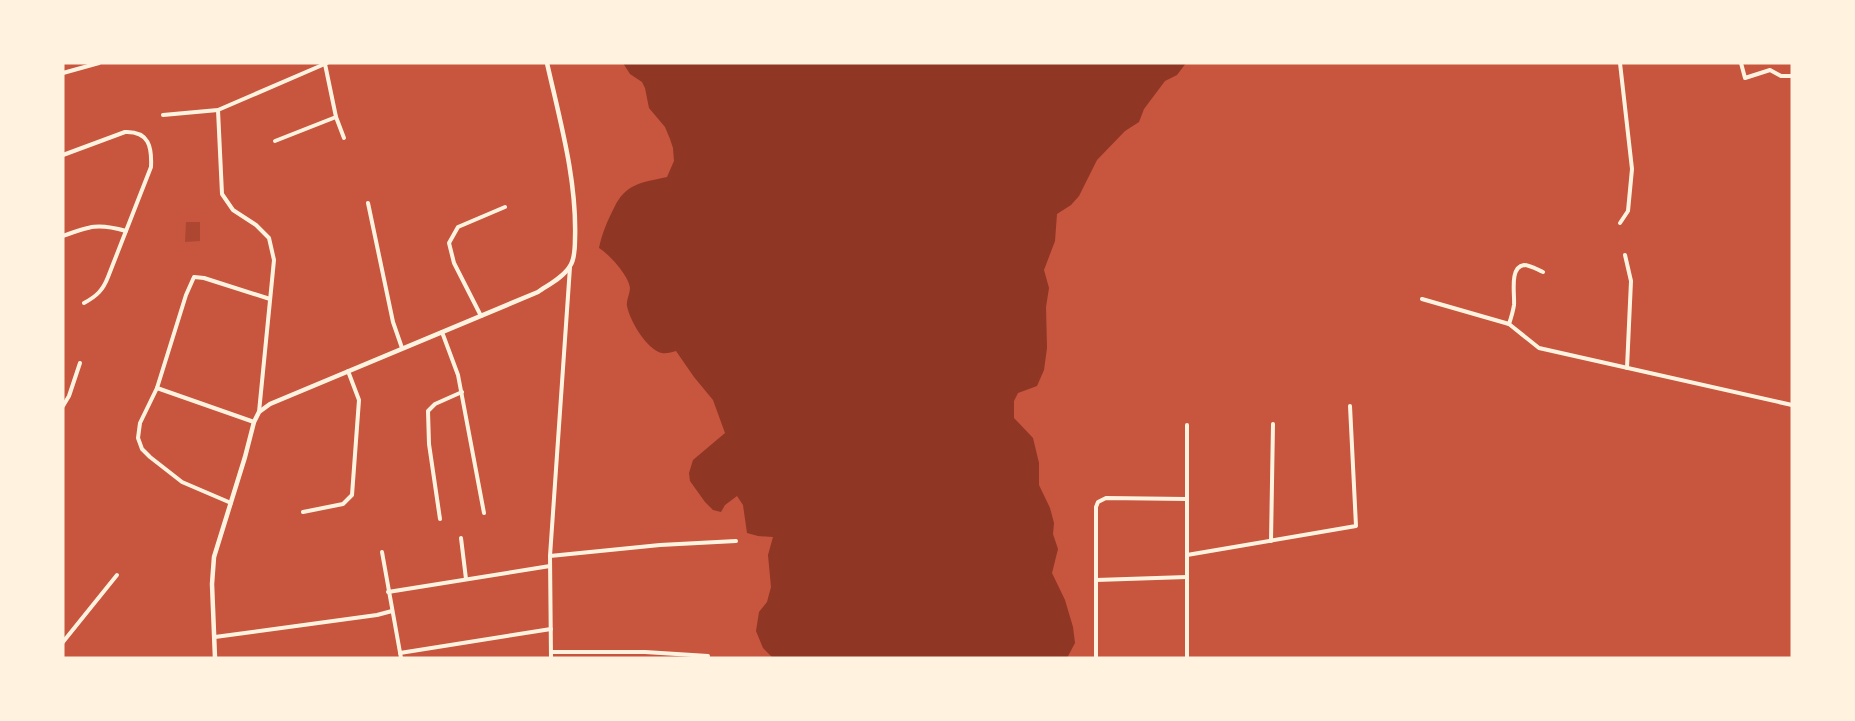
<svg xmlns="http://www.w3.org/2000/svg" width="1855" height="721" viewBox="0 0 1855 721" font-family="'Asap Condensed',sans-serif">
	<rect width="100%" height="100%" fill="#c8553d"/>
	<polygon fill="#ae4732" points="186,222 200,222 200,241 185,242"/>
	<path fill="#8f3625" d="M623,63h563l-9,12 -12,6 -21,28 -5,13 -14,9 -28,29 -18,36 -8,9 -14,9 -2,27 -11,29 5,18 -3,19 1,41 -3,22 -7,16 -19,7 -4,8v17l19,20 6,25v22l11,23 4,15 -1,11 5,15 -6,24 13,27 8,27 2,16 -8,15h-294l-10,-10 -7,-17 3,-19 8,-10 4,-15 -3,-32 5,-18 -15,-1 -11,-3 -4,-28 -6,-9 -12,9 -4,7 -8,-2 -8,-8 -15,-21 -1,-8 4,-13 32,-27 -12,-33 -19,-23 -18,-26c-4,1 -10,3 -14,2 -15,-3 -32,-32 -35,-47 -1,-6 3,-12 3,-18 -1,-12 -21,-34 -31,-40 3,-15 8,-26 15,-40 12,-25 27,-25 53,-31l7,-16 -1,-13 -3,-9 -5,-12 -16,-19 -4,-20 -3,-6 -12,-8z"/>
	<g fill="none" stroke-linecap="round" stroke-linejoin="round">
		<g stroke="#fff3e0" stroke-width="4">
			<polyline points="1620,63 1632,169 1628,211 1620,223"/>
			<polyline points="1741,63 1745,78 1770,70 1781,76 1792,76"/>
			<polyline points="63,73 99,63"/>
			<polyline points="218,110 222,194 233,210 256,225 269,238 274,260 259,412"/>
			<polyline points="163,115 218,110 327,63"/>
			<polyline points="336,117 344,138"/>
			<polyline points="275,141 336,117 325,64"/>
			<path d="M63,155l62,-23c24,-1 27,15 26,35l-43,110c-5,13 -11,19 -24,26"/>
			<polyline points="368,203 393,322 402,348"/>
			<path d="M63,236c27,-10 35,-13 63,-5"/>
			<polyline points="1625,255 1631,281 1627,368"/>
			<polyline points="1422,299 1509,324 1539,348 1792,405"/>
			<polyline points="481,316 454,263 449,243 458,227 505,207"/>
			<path d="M1509,324c2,-6 4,-12 5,-19 1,-10 -5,-38 10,-40 6,0 14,5 19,7"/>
			<polyline points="442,332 458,375 484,513"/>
			<polyline points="157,388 254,422"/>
			<polyline points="63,406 69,396 80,363"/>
			<polyline points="1187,425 1187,658"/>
			<polyline points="231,503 182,482 150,457 142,449 138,438 140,423 157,388 186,295 194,277 204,278 270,299"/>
			<polyline points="303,512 343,504 352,495 359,400 348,371"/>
			<polyline points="440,519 429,444 428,411 435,404 462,392"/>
			<polyline points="461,538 466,579"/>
			<polyline points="1271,541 1273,424"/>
			<polyline points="382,552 401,658"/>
			<polyline points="1187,555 1356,526 1350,406"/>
			<polyline points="550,556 660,545 736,541"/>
			<polyline points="1096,580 1187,577"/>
			<polyline points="388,592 550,566"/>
			<polyline points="215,637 377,615 392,611"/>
			<polyline points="63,642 117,575"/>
			<polyline points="551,652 645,652 708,656"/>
			<polyline points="400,653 551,629"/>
			<polyline points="551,658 550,556 570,267"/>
			<polyline points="1096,658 1096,507 1098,502 1106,498 1187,499"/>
		</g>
		<path stroke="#fff3e0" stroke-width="4.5" d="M215,658l-3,-74 2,-27 31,-100 9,-35 5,-10 11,-8 268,-112c10,-7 26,-15 32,-26 5,-7 5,-19 5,-27 2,-59 -15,-118 -28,-176"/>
	</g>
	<rect width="1855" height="721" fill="none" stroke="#fff3e0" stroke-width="129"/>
</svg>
